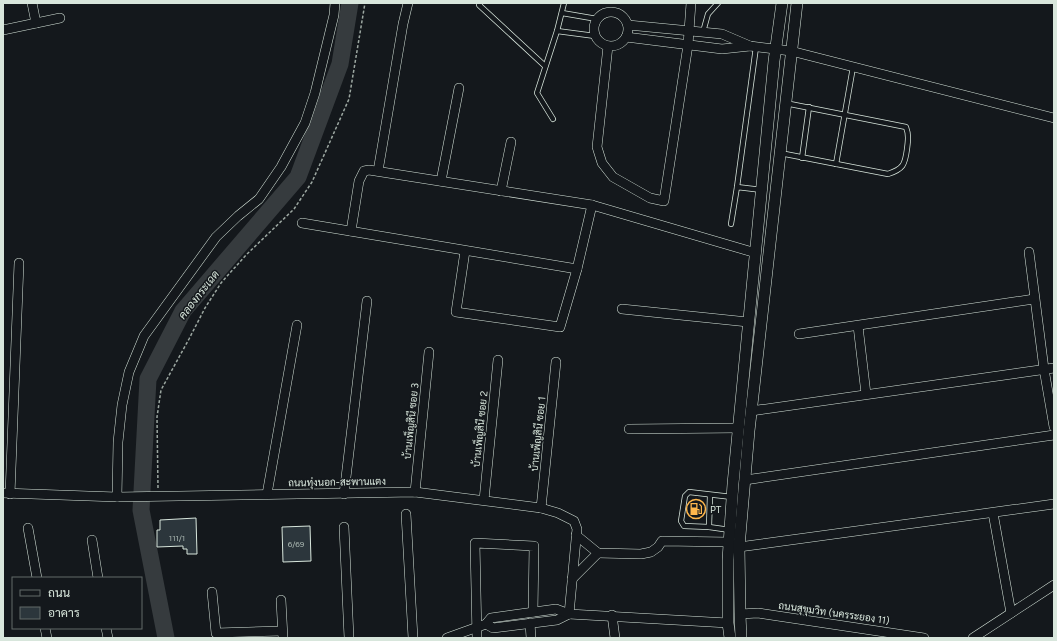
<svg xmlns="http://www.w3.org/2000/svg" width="1057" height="641" viewBox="0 0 1057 641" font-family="Figtree,Sarabun,sans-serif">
	<rect width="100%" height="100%" fill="#14181c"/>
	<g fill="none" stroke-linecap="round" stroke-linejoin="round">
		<polyline stroke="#363b3e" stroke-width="17" points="166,638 141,510 148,379 183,311 298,177 340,64 350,3"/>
	</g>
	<g fill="#2c363c" stroke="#d8e6dc">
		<polygon points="196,518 197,554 187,554 187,549 183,549 183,546 157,547 157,530 160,530 160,520"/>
		<polygon points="310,526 311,561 283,562 282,527"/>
	</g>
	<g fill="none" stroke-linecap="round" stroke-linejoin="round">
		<g stroke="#d8e6dc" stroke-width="6">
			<g id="service">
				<polyline points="480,3 479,5 545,66"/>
				<polyline points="562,13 597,19"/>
				<polyline points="557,31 595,36"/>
				<polyline points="703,32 708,14 718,3"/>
				<polyline points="553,119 537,93 557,31 564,3"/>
				<path d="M780,153l108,21c15,-5 17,-9 19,-25 1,-8 2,-14 -1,-22l-121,-24"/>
				<polyline points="802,158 809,107"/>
				<polyline points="836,164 853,67"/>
				<polyline points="737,187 756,47"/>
				<polyline points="731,224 737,187 762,190"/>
				<polyline points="709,527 710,495"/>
				<polyline points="730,530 709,527 684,526 681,521 685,496 689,492 732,497"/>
			</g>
		</g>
		<g stroke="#d8e6dc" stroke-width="10">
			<g id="minor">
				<polyline points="32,3 36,23"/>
				<circle cx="611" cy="29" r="17"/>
				<polyline points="628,25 722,34 750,46 791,51 1054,118"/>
				<polyline points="3,30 60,18"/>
				<polyline points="626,37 722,49 750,46"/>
				<polyline points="608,46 597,147 602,163 613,177 650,198 664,201 688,45 691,3"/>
				<polyline points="378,171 403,24 408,3"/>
				<polyline points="441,181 459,88"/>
				<polyline points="501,191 511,142"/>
				<polyline points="302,223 577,269"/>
				<polyline points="351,231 359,181 364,171 369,170 592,205 756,253"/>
				<polyline points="465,251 456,312 560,327 577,269 592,205"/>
				<polyline points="1029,252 1044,369 1054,427"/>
				<polyline points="622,309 748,322"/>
				<polyline points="858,326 866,394"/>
				<polyline points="799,334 1034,299"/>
				<polyline points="751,411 1054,368"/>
				<polyline points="629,429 738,428"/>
				<polyline points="745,480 1054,435"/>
				<polyline points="415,492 429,352"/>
				<polyline points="3,493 117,497 415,492 541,508 558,513 574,521 577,529 569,614"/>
				<polyline points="10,494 19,263"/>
				<polyline points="267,494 297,325"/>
				<polyline points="344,494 367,301"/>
				<polyline points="117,497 118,442 122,405 129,372 144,336 216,237 238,216 259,199 281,167 305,123 315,93 334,15 335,3"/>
				<polyline points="484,500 498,360"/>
				<polyline points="541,508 556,362"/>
				<polyline points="993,513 1011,613"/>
				<polyline points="406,514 413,638"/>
				<polyline points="344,527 349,638"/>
				<polyline points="28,528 37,578"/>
				<polyline points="576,535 598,553 641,554 651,552 658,547 662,541 729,542"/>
				<polyline points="92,540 98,578"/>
				<polyline points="739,547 1054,504"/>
				<polyline points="572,579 598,553"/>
				<polyline points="212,592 216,633 282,631"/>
				<polyline points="281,600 283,638"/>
				<polyline points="740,614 758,613 924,638"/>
				<polyline points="612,615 615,638"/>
				<polyline points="530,623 531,638"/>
				<polyline points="486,624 493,628 557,620 569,614"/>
				<polyline points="45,628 47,638"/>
				<polyline points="106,628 108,638"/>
				<polyline points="447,638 486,624 491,618 556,609 569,614 728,623"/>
				<polyline points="477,638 475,543 534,546 533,612"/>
				<polyline points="973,638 1054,585"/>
			</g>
		</g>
		<g stroke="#d8e6dc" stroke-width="12">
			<g id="tertiary">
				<polyline points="730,638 728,623 728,560 733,484 774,61 782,3"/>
				<polyline points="741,638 740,614 739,547 749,431 797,3"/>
			</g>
		</g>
		<polyline stroke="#9da8a2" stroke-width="1.5" stroke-dasharray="3 2" stroke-linecap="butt" points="158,488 157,417 161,390 189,339 205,308 221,283 246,255 294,209 312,182 349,99 365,3"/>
		<use href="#service" stroke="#14181c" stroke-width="4.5"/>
		<use href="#minor" stroke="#14181c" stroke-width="9"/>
		<use href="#tertiary" stroke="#14181c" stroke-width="11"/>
	</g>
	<defs>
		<g id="fuel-ring" transform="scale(1)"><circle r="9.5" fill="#14181c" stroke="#ffb74d" stroke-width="1.5"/><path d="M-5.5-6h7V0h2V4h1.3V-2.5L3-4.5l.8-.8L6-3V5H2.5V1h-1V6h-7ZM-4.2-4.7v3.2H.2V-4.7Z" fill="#ffb74d"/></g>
	</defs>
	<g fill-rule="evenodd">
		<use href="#fuel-ring" x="696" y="509"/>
	</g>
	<g text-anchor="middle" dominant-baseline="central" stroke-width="3" stroke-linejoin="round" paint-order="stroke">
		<g font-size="8" fill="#adbab4">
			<text x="177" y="538">111/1</text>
			<text x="296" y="544">6/69</text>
		</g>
		<g font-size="10" fill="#d8e6dc" stroke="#14181c">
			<text transform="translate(411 421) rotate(-84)">บ้านเพ็ญสินี ซอย 3</text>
			<text transform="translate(480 429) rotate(-84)">บ้านเพ็ญสินี ซอย 2</text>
			<text transform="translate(538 434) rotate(-84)">บ้านเพ็ญสินี ซอย 1</text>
			<text transform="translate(337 482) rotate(-1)">ถนนทุ่งนอก-สะพานแตง</text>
			<text transform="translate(834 613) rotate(8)">ถนนสุขุมวิท (นครระยอง 11)</text>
		</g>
		<g font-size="10" fill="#d8e6dc" stroke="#14181c" text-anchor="start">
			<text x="710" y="509">PT</text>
		</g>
		<g font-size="11" font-style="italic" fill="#d8e6dc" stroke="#14181c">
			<text transform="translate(199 295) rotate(-52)">คลองกระเฉด</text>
		</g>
	</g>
	<rect width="1057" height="641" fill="none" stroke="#d8e6dc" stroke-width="8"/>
	<rect x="12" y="577" width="130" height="52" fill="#14181c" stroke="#626a69"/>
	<rect x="20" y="590" width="20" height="6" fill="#14181c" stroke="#626a69"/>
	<text x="48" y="597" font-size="12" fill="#d8e6dc">ถนน</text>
	<rect x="20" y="607" width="20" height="12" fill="#2c363c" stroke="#626a69"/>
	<text x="48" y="617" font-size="12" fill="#d8e6dc">อาคาร</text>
</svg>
